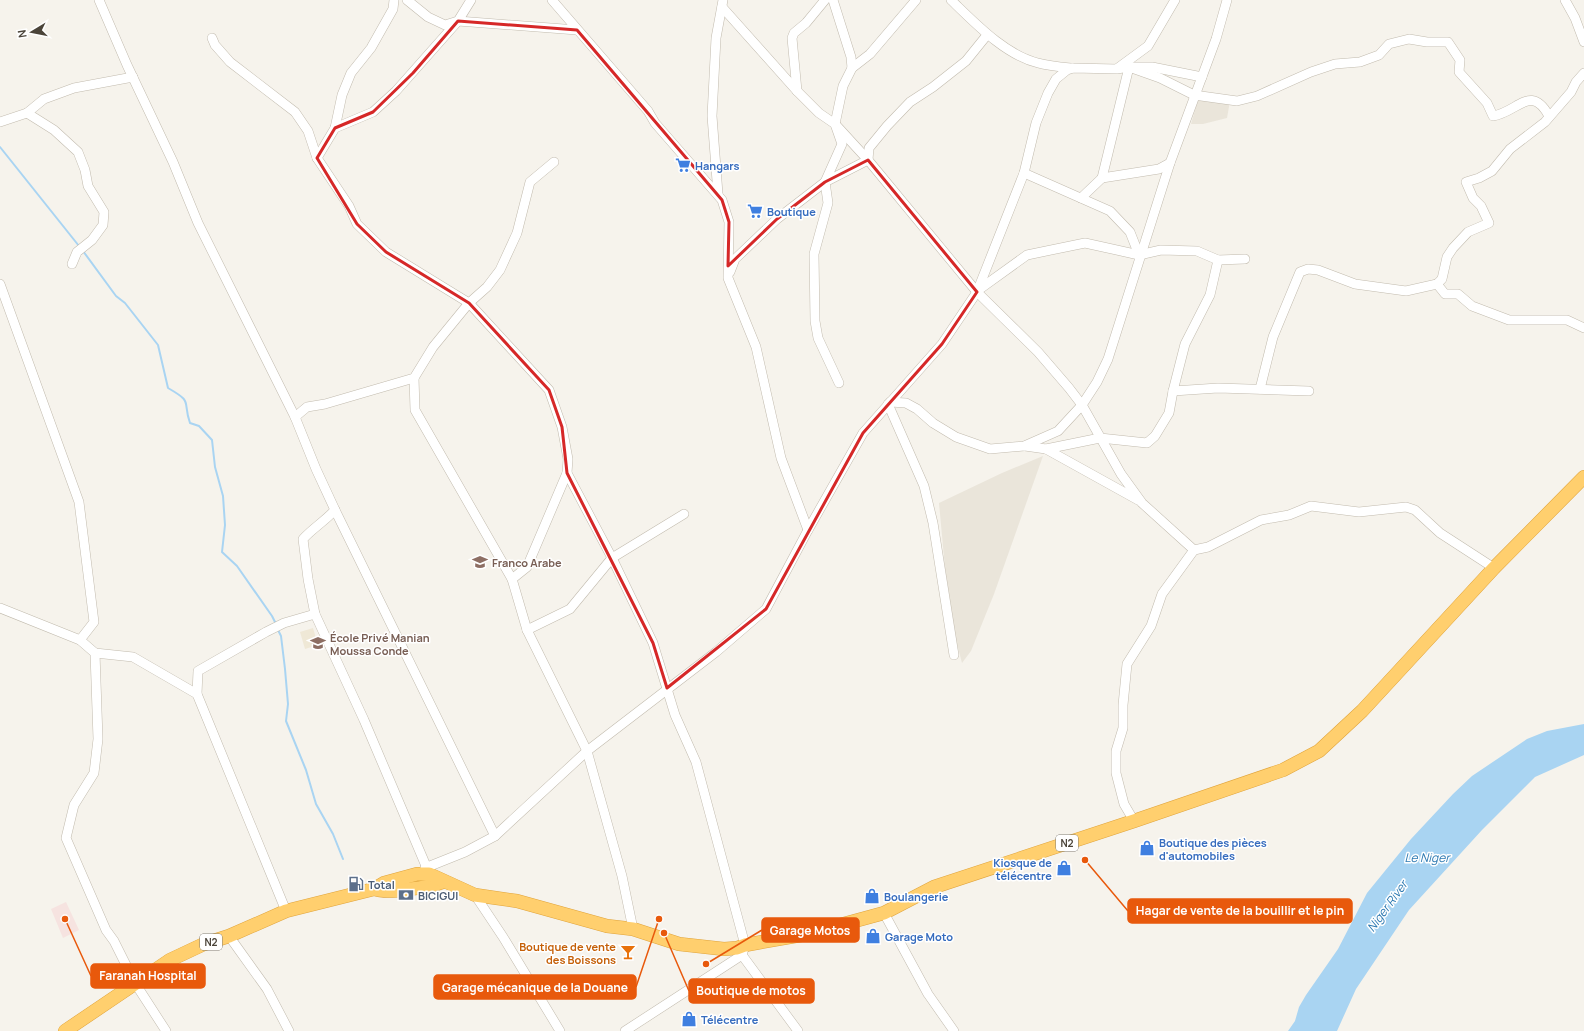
<svg xmlns="http://www.w3.org/2000/svg" width="1584" height="1031" viewBox="0 0 1584 1031" font-family="Manrope,sans-serif">
	<rect width="100%" height="100%" fill="#f6f3ec"/>
	<g fill="#eae5da">
		<polygon points="1198,100 1230,101 1227,118 1203,124 1191,124"/>
		<polygon points="1043,456 994,594 971,651 962,663 956,640 945,568 939,503 1002,473"/>
	</g>
	<polygon fill="#efe8d6" points="313,628 318,645 305,649 300,632"/>
	<polygon fill="#f6e3e0" points="66,902 79,930 63,938 51,909"/>
	<polygon fill="#a9d4f2" points="1584,724 1584,755 1535,777 1482,830 1409,910 1356,989 1337,1031 1288,1031 1295,1021 1299,1007 1306,995 1338,949 1367,893 1411,839 1453,794 1472,776 1527,739 1547,731"/>
	<g fill="none" stroke-linecap="round" stroke-linejoin="round">
		<g stroke="#a9d4f2" stroke-width="2">
			<polyline points="0,147 79,246"/>
			<path d="M83,251l33,45 9,7 33,42 10,43c26,15 14,12 22,35l9,3 13,14 3,27 8,29 2,29 -3,27 15,14 35,50 4,8"/>
			<polyline points="278,630 281,636 285,669 288,704 286,721 306,770 316,804 333,834 343,859"/>
		</g>
		<g stroke="#c2bbae" stroke-width="10">
			<g id="minor">
				<polyline points="99,0 127,65 173,162 198,223 295,417 316,469 335,510 495,836"/>
				<polyline points="407,0 428,17 445,25 458,21 577,30"/>
				<polyline points="552,0 648,111 655,123 722,200 729,222 728,278 756,347 781,458 808,530"/>
				<polyline points="833,0 851,57 852,68"/>
				<path d="M951,0c24,23 54,55 87,63 11,3 23,4 34,5"/>
				<polyline points="1565,0 1575,18 1584,42"/>
				<polyline points="722,7 797,91 819,113 835,124 868,160 977,292 1038,352 1069,388 1082,405 1121,474 1142,503 1194,550 1208,547 1261,520 1289,515 1311,506 1359,512 1406,507 1415,510 1440,533 1494,568"/>
				<polyline points="212,38 215,45 230,62 295,112 308,131 317,158 349,206 357,224 386,252 469,303 549,390 562,427 568,459 567,473 612,558 653,643 675,715 696,762 745,945 742,955 798,1031"/>
				<polyline points="1118,68 1148,46 1175,0"/>
				<polyline points="797,91 792,38 794,33 806,23 825,0"/>
				<polyline points="27,113 44,99 74,88 133,77"/>
				<polyline points="0,122 27,113 54,130 78,152 85,170 88,186 104,212 103,225 92,240 77,252 72,264"/>
				<polyline points="335,128 373,112 396,91 458,21 471,0"/>
				<polyline points="317,158 335,128 342,95 351,73 371,48 393,9 394,0"/>
				<polyline points="1024,173 1110,211 1130,232 1139,255"/>
				<polyline points="1102,178 1159,169 1170,163"/>
				<polyline points="718,194 712,116 716,38 723,0"/>
				<polyline points="1081,198 1102,178 1129,67 1152,67 1202,77"/>
				<polyline points="730,272 735,259 777,219 825,182 868,160 869,148 887,126 910,102 933,87 966,61 987,35"/>
				<polyline points="0,284 79,502 94,622 80,640"/>
				<polyline points="1437,284 1445,294 1458,294 1472,306 1509,320 1567,320 1584,328"/>
				<polyline points="977,291 1027,255 1085,243 1139,255 1161,250 1197,251 1218,260 1245,259"/>
				<polyline points="414,378 415,410 512,579 527,630 587,751 622,876 633,929"/>
				<polyline points="839,383 818,338 815,321 814,254 828,203 825,182 842,144 835,124 843,86 852,68 870,54 916,0"/>
				<polyline points="1260,389 1273,337 1300,272 1308,269 1318,270 1355,284 1406,291 1437,284 1442,279 1447,257 1453,248 1468,232 1489,223 1481,206 1473,198 1466,182 1479,178 1492,171 1510,149 1545,122 1571,92 1576,82 1584,73"/>
				<polyline points="1173,391 1218,388 1309,391"/>
				<polyline points="890,402 906,403 917,409 933,423 956,437 990,449 1024,446 1058,431 1082,405 1097,382 1108,359 1170,163 1216,39 1227,0"/>
				<polyline points="888,404 924,486 933,523 954,655"/>
				<polyline points="295,417 307,407 325,404 414,378 433,347 469,303 487,287 500,270 517,233 530,182 554,162"/>
				<polyline points="1025,446 1046,449 1100,438 1147,443 1155,436 1169,413 1173,391 1185,344 1210,295 1218,260"/>
				<polyline points="1046,449 1138,500"/>
				<path d="M335,510c-10,11 -22,18 -32,29l5,40 7,35 49,106 65,153"/>
				<polyline points="512,579 527,567 567,473"/>
				<polyline points="0,608 80,640 95,653 98,739 94,773 74,805 66,838 106,930 114,941 135,983 166,1031"/>
				<polyline points="527,630 570,609 612,558 684,514"/>
				<polyline points="95,653 133,657 197,694"/>
				<polyline points="1134,821 1124,804 1116,773 1116,751 1123,728 1123,705 1127,664 1151,626 1162,594 1194,550"/>
				<path d="M425,868l40,-16 30,-16 92,-85 129,-99 50,-43 42,-79 55,-97 79,-89 35,-52 47,-119 12,-50 12,-30 8,-14 11,-9 6,-2 44,1 12,-2 31,11 34,17 43,6 20,-5 54,-24 24,-8 25,-2 19,-7 10,-11 20,-5 18,3h21l12,18 -1,12 28,31 6,13c25,-4 38,-33 56,0"/>
				<polyline points="475,895 503,937 560,1031"/>
				<polyline points="286,911 197,694 198,671 266,632 284,623 315,614"/>
				<polyline points="884,913 928,994 954,1031"/>
				<polyline points="229,936 267,989 289,1031"/>
				<polyline points="625,1031 742,955"/>
			</g>
		</g>
		<g stroke="#e0a43c" stroke-width="14">
			<g id="highway">
				<path d="M375,889c12,5 55,-2 68,-7"/>
				<polyline points="65,1031 170,960 204,944 229,936 286,911 374,889 384,883 417,874 429,874 475,895 517,901 607,926 633,929 679,944 724,949 737,948 745,945 807,934 884,913 934,887 1134,821 1283,770 1319,751 1362,711 1494,568 1584,477"/>
			</g>
		</g>
		<use href="#minor" stroke="#fff" stroke-width="9"/>
		<use href="#highway" stroke="#ffcf6e" stroke-width="13"/>
	</g>
	<path fill="none" stroke="#d62828" stroke-width="3" stroke-linejoin="round" d="M458,21l119,9 145,170 7,22 -1,44 49,-47 48,-37 43,-22 109,132 -35,52 -79,89 -97,176 -99,79 -14,-45 -86,-170 -5,-46 -13,-37 -80,-87 -83,-51 -29,-28 -40,-66 18,-30 38,-16 40,-39z"/>
	<defs>
		<g id="supermarket-bare" transform="scale(1.2)"><path d="M-6-5.5h2.5l.6 2H6L4.5 2H-2.5L-4.4-4H-6ZM-1.5 3.2a1.3 1.3 0 1 0 .1 0ZM3 3.2a1.3 1.3 0 1 0 .1 0Z" fill="#3f7fe0" stroke="#fff" stroke-width="2.5" paint-order="stroke"/></g>
		<g id="school-bare" transform="scale(1.2)"><path d="M0-5L7-2L0 1L-7-2ZM-4 1L0 2.5L4 1V4Q0 6-4 4Z" fill="#8d6e63" stroke="#fff" stroke-width="2.5" paint-order="stroke"/></g>
		<g id="shop-bare" transform="scale(1.2)"><path d="M-5-2.5h2.3a2.7 3.5 0 0 1 5.4 0H5L5.5 6h-11ZM-1.5-2.5h3a1.5 2.3 0 0 0-3 0Z" fill="#3f7fe0" stroke="#fff" stroke-width="2.5" paint-order="stroke"/></g>
		<g id="fuel-bare" transform="scale(1.2)"><path d="M-5.5-6h7V0h2V4h1.3V-2.5L3-4.5l.8-.8L6-3V5H2.5V1h-1V6h-7ZM-4.2-4.7v3.2H.2V-4.7Z" fill="#5c6f8a" stroke="#fff" stroke-width="2.5" paint-order="stroke"/></g>
		<g id="bank-bare" transform="scale(1.2)"><path d="M-6-4H6V4H-6ZM0-2.3a2.3 2.3 0 1 0 0 4.6a2.3 2.3 0 1 0 0-4.6Z" fill="#5c6f8a" stroke="#fff" stroke-width="2.5" paint-order="stroke"/></g>
		<g id="bar-bare" transform="scale(1.2)"><path d="M-6-5H6L.8 .8V4.5H3.5V6h-7V4.5H-.8V.8Z" fill="#e8710a" stroke="#fff" stroke-width="2.5" paint-order="stroke"/></g>
	</defs>
	<g fill-rule="evenodd">
		<use href="#supermarket-bare" x="683" y="165"/>
		<use href="#supermarket-bare" x="755" y="211"/>
		<use href="#school-bare" x="480" y="562"/>
		<use href="#school-bare" x="318" y="643"/>
		<use href="#shop-bare" x="1147" y="848"/>
		<use href="#shop-bare" x="1064" y="868"/>
		<use href="#fuel-bare" x="356" y="884"/>
		<use href="#bank-bare" x="406" y="895"/>
		<use href="#shop-bare" x="872" y="896"/>
		<use href="#shop-bare" x="873" y="936"/>
		<use href="#bar-bare" x="628" y="952"/>
		<use href="#shop-bare" x="689" y="1019"/>
	</g>
	<g text-anchor="middle" dominant-baseline="central" stroke-width="3" stroke-linejoin="round" paint-order="stroke">
		<g fill="#fff" stroke="#817c74" stroke-width="1">
			<rect x="1056" y="835" width="22" height="16" rx="3"/>
			<rect x="200" y="934" width="22" height="16" rx="3"/>
		</g>
		<g font-size="10" font-weight="bold" fill="#4b4439">
			<text x="1067" y="843">N2</text>
			<text x="211" y="942">N2</text>
		</g>
		<g font-size="11" font-weight="bold" fill="#366cbe" stroke="#fff" text-anchor="start">
			<text x="695" y="165">Hangars</text>
			<text x="767" y="211">Boutique</text>
			<text x="1159" y="842">Boutique des pièces<tspan x="1159" dy="13">d'automobiles</tspan></text>
			<text x="1052" y="862" text-anchor="end">Kiosque de<tspan x="1052" dy="13">télécentre</tspan></text>
			<text x="884" y="896">Boulangerie</text>
			<text x="885" y="936">Garage Moto</text>
			<text x="701" y="1019">Télécentre</text>
		</g>
		<g font-size="11" font-weight="bold" fill="#785e54" stroke="#fff" text-anchor="start">
			<text x="492" y="562">Franco Arabe</text>
			<text x="330" y="637">École Privé Manian<tspan x="330" dy="13">Moussa Conde</tspan></text>
		</g>
		<g font-size="11" font-weight="bold" fill="#4e5e75" stroke="#fff" text-anchor="start">
			<text x="368" y="884">Total</text>
			<text x="418" y="895">BICIGUI</text>
		</g>
		<g font-size="11" font-weight="bold" fill="#c56008" stroke="#fff" text-anchor="end">
			<text x="616" y="946">Boutique de vente<tspan x="616" dy="13">des Boissons</tspan></text>
		</g>
		<g font-size="12" font-style="italic" fill="#2e7ab2" stroke="#fff">
			<text x="1427" y="857">Le Niger</text>
			<text transform="translate(1387 906) rotate(-54)">Niger River</text>
		</g>
	</g>
	<path fill="none" stroke="#e8590c" stroke-width="1.5" d="M1085 860L1128 911M706 964L762 930M65 919L91 976M659 919L636 987M664 933L689 991"/>
	<g fill="#e8590c" stroke="#fff" stroke-width="1.5">
		<circle cx="1085" cy="860" r="4"/>
		<circle cx="706" cy="964" r="4"/>
		<circle cx="65" cy="919" r="4"/>
		<circle cx="659" cy="919" r="4"/>
		<circle cx="664" cy="933" r="4"/>
	</g>
	<g fill="#e8590c" stroke="#e8590c" stroke-width="1.5">
		<rect x="1128" y="899" width="224" height="24" rx="4"/>
		<rect x="762" y="918" width="97" height="24" rx="4"/>
		<rect x="91" y="964" width="114" height="24" rx="4"/>
		<rect x="434" y="975" width="202" height="24" rx="4"/>
		<rect x="689" y="979" width="125" height="24" rx="4"/>
	</g>
	<g font-size="12" text-anchor="middle" font-weight="bold" fill="#fff">
		<text x="1240" y="915">Hagar de vente de la bouillir et le pin</text>
		<text x="810" y="935">Garage Motos</text>
		<text x="148" y="980">Faranah Hospital</text>
		<text x="535" y="992">Garage mécanique de la Douane</text>
		<text x="751" y="995">Boutique de motos</text>
	</g>
	<g transform="translate(32 32) rotate(260)" stroke="#ffffff" stroke-width="3" paint-order="stroke">
	<path d="M0-3L7 15L0 10L-7 15Z" fill="#4b4439"/>
	<text y="-6" font-size="11" font-weight="bold" text-anchor="middle" fill="#4b4439">N</text>
	</g>
</svg>
